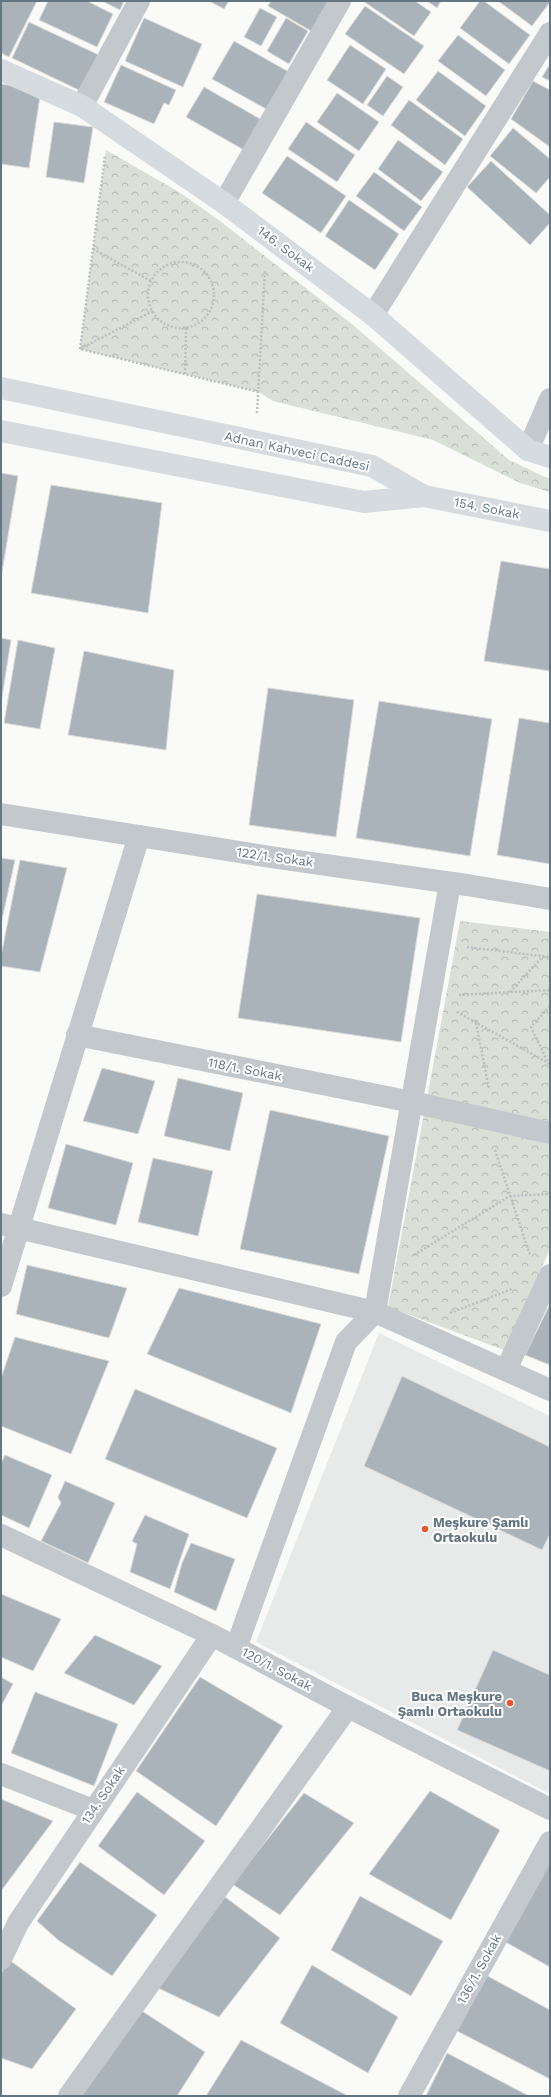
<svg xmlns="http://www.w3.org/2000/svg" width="551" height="2097" viewBox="0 0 551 2097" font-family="'Work Sans',sans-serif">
	<defs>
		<pattern id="forest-crowns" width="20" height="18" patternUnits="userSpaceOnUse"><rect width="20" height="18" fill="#dadfd7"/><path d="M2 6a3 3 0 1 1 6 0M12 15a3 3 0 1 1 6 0" fill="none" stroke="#b4b9b4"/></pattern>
	</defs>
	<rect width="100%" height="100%" fill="#fafaf8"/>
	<polygon fill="#e8e9e9" points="379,1333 550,1416 550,1794 256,1642"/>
	<g fill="url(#forest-crowns)">
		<polygon points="106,150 179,192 220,221 353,325 509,460 545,477 550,478 550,492 520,483 433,440 273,401 259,392 80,349"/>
		<polygon points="460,921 550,932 550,1249 504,1350 388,1307"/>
	</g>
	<g fill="#aab3b9" stroke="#dcdcda">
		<polygon points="1,1 37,1 9,57 1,53"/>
		<polygon points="48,1 87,1 113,14 97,47 39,20"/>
		<polygon points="102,1 124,1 120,10"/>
		<polygon points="209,1 229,1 224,9"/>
		<polygon points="271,1 329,1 311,31 268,6"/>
		<polygon points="363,1 415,1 431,12 414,36"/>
		<polygon points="427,1 441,1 437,8"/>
		<polygon points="480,1 484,1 530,35 509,64 460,28"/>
		<polygon points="498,1 550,1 550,2 532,26"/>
		<polygon points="365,6 424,46 404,74 345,34"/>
		<polygon points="260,8 277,17 261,46 244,37"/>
		<polygon points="144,18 202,44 183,87 125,61"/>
		<polygon points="286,18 308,31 289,64 267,51"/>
		<polygon points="29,22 103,57 85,93 12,58"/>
		<polygon points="458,35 505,70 486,96 438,61"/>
		<polygon points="234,41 289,72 268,110 212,79"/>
		<polygon points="350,45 386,69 363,104 327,80"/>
		<polygon points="550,64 550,81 542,77"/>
		<polygon points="121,65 176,90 169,105 164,103 154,124 104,102"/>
		<polygon points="438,71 486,106 465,136 416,100"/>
		<polygon points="387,76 403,87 383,116 367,105"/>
		<polygon points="533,81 550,90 550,147 511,119"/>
		<polygon points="1,84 41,90 29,168 1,164"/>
		<polygon points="204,87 262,120 244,150 186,117"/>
		<polygon points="337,93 379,122 359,151 317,122"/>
		<polygon points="409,100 463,139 445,165 391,125"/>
		<polygon points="54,122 93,127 84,183 46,177"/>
		<polygon points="306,122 355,155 337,182 288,149"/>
		<polygon points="513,128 550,159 550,177 536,193 490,156"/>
		<polygon points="398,140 443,172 421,201 378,169"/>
		<polygon points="287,156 346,196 321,233 262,193"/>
		<polygon points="491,161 550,215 550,223 530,245 467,187"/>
		<polygon points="374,172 422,207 404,231 356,196"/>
		<polygon points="349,200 399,234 375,270 325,236"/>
		<polygon points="1,473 18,476 1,578"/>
		<polygon points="51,485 162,503 148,613 31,593"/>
		<polygon points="501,561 550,569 550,671 484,661"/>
		<polygon points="1,638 11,640 1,704"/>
		<polygon points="18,640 55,648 40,729 4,723"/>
		<polygon points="84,651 174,670 166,750 68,735"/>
		<polygon points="268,688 354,700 336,837 249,825"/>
		<polygon points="379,701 492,719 470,856 356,838"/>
		<polygon points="519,718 550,723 550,864 497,855"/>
		<polygon points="1,858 15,860 1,924"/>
		<polygon points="20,860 67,868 40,972 1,966 1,956"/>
		<polygon points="257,894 420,918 401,1042 238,1018"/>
		<polygon points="102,1068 155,1081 138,1134 83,1121"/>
		<polygon points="178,1078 243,1093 230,1151 164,1136"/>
		<polygon points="270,1110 389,1136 359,1274 240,1249"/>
		<polygon points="66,1144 133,1163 116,1225 48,1208"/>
		<polygon points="153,1158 213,1171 198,1236 138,1222"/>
		<polygon points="27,1265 127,1288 109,1338 16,1314"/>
		<polygon points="179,1288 321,1324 291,1413 147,1354"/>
		<polygon points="550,1304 550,1365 525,1355"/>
		<polygon points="15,1337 109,1361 71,1454 1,1426 1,1378"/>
		<polygon points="402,1376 550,1447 550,1534 542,1550 364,1466"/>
		<polygon points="135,1389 277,1448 247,1518 105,1459"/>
		<polygon points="5,1455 52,1475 29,1528 1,1515 1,1463"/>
		<polygon points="65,1481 115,1503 88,1563 41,1541 61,1503 58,1497"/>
		<polygon points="145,1515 189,1534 170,1589 130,1572 137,1544 132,1541"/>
		<polygon points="191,1543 235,1559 216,1611 174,1592 182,1563"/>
		<polygon points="1,1594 61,1619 33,1671 1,1657"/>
		<polygon points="95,1635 162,1666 134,1705 64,1673"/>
		<polygon points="493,1650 550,1675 550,1771 457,1730"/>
		<polygon points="1,1677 13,1684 1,1706"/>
		<polygon points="200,1677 283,1726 216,1826 136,1771"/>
		<polygon points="35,1692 118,1724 94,1786 11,1753"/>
		<polygon points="430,1791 500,1830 451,1920 369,1874"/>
		<polygon points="137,1792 205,1841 164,1895 98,1846"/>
		<polygon points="304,1793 354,1823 280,1915 232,1884"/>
		<polygon points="1,1799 53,1821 1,1891"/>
		<polygon points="550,1853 550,1967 500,1939"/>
		<polygon points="80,1862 157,1915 112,1976 58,1940 37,1921"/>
		<polygon points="360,1896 443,1941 411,1996 331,1950"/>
		<polygon points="225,1897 280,1938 219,2017 158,1988"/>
		<polygon points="8,1959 76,2009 32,2069 1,2058 1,1974"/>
		<polygon points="312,1965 398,2017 368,2073 280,2023"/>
		<polygon points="484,1974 550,2010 550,2079 455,2030"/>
		<polygon points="142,2011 205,2052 177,2096 76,2096"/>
		<polygon points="241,2040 348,2096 206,2096"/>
		<polygon points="447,2053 529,2096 426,2096"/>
	</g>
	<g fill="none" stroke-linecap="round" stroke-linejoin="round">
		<g stroke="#bbbfc2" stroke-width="2.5" stroke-dasharray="2 2" stroke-linecap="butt">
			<polyline points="93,249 151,281"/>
			<circle cx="181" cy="295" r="33"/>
			<polyline points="153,311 80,349 259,392"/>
			<polyline points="80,349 105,156"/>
			<polyline points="185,374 186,328"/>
			<polyline points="257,413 265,270"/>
			<polyline points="467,947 550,957"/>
			<polyline points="510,992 543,956"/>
			<polyline points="459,995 550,990"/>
			<polyline points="550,1006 531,1027 550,1067"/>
			<polyline points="457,1012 550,1064"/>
			<polyline points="476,1023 489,1089"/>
			<polyline points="495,1150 530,1255"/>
			<polyline points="414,1255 510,1196 550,1194"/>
			<polyline points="450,1313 512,1289"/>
		</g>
		<g stroke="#c3c8cc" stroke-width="22">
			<polyline points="82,106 139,1"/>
			<polyline points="224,203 340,1"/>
			<polyline points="373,315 550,33"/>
			<polyline points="528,450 550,399"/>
			<polyline points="1,814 277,858 467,885 550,899"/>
			<polyline points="77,1035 412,1102 550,1133"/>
			<polyline points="1,1224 375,1312 550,1390"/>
			<polyline points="1,1286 139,836"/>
			<polyline points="506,1370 550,1275"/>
			<polyline points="1,1535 212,1635 348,1707 550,1809"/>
			<polyline points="236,1648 346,1342 375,1312 450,883"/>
			<polyline points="1,1774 93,1810"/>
			<polyline points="1,1959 18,1923 212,1635"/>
			<polyline points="69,2096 348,1707"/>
			<polyline points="409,2096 550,1842"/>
		</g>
		<g stroke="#d6dbdf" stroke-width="22">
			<polyline points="1,70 82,106 224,203 373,315 528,450 550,457"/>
			<polyline points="1,388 372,466 424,496"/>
			<polyline points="1,431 364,502 424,496 550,521"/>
		</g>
	</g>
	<g fill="#e4572e" stroke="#fff" stroke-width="1.5">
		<circle cx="425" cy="1529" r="4"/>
		<circle cx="510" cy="1703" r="4"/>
	</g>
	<g text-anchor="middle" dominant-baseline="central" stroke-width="4" stroke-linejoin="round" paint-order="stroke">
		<g font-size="13" fill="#657683" stroke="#fff">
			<text transform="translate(286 249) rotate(37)">146. Sokak</text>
			<text transform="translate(297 451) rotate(12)">Adnan Kahveci Caddesi</text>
			<text transform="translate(487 508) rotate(11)">154. Sokak</text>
			<text transform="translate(275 857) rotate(8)">122/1. Sokak</text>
			<text transform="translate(245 1069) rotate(11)">118/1. Sokak</text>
			<text transform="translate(277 1669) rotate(28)">120/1. Sokak</text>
			<text transform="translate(103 1795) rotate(-56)">134. Sokak</text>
			<text transform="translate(479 1969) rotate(-61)">136/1. Sokak</text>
		</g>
		<g font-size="13" font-weight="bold" fill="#657683" stroke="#fff" text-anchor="start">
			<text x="433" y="1522">Meşkure Şamlı<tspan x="433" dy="15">Ortaokulu</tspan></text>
			<text x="502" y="1696" text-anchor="end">Buca Meşkure<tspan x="502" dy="15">Şamlı Ortaokulu</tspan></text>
		</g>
	</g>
	<rect width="551" height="2097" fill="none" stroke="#657683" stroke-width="4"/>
</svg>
